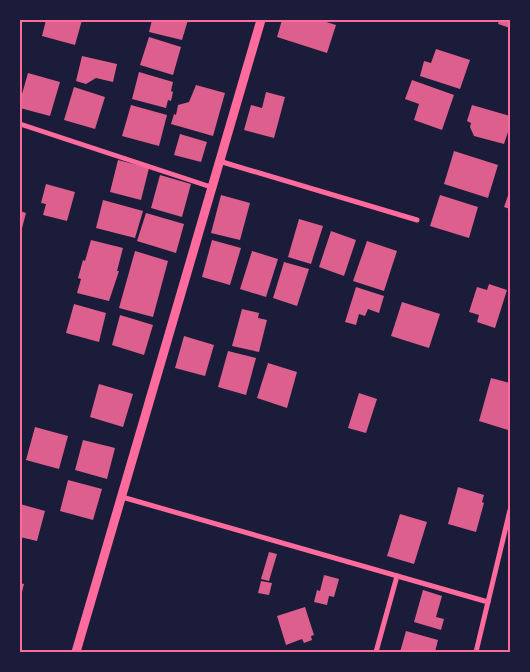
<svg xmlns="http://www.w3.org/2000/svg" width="530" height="672" viewBox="0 0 530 672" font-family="'Work Sans',sans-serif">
	<rect width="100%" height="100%" fill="#1b1b3a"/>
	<g fill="#dd5f8e">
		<polygon points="46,20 82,20 75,45 42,36"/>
		<polygon points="152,20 188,20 182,40 149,32"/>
		<polygon points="282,20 320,20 336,25 327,53 277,37"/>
		<polygon points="499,20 510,20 510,28 498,24"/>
		<polygon points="149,37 181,47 173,75 140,65"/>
		<polygon points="436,49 470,60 460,89 420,76 424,61 431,63"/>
		<polygon points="82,56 117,64 113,82 96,78 86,84 76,81"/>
		<polygon points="139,72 173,82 171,91 173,92 171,101 168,100 166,108 132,99"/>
		<polygon points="28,73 60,82 50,116 20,108 20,101"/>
		<polygon points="412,80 454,95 442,130 414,120 419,104 405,99"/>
		<polygon points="196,85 225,93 213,136 171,124 174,114 176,115 178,105 189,102"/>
		<polygon points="74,87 105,97 95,129 64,120"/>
		<polygon points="266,92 285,97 274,138 244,130 251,105 262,108"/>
		<polygon points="131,105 167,115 159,146 122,136"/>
		<polygon points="472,105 510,116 510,126 504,144 474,136 470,127 471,123 467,121"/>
		<polygon points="180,134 207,142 201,162 174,155"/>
		<polygon points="454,151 498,165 488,198 444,184"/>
		<polygon points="118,160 149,168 141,200 110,192"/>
		<polygon points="160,175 191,184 182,217 151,208"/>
		<polygon points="46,184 75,192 67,221 43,215 46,204 41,203"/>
		<polygon points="510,190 510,209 504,207"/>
		<polygon points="221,195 250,203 240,240 211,233"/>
		<polygon points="440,195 478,207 469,238 430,226"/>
		<polygon points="103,200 143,211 135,238 96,228"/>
		<polygon points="20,211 26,213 21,232 20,232"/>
		<polygon points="146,213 184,224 176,253 137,241"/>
		<polygon points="299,219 323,226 311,264 288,257"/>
		<polygon points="331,231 356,240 344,276 319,267"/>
		<polygon points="91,240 123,248 117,271 119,271 109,301 77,293 81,279 78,278 83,260 85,261"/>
		<polygon points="212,240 241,248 230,285 202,277"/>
		<polygon points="367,241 397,251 384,291 353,281"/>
		<polygon points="135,251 168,261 153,317 119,308"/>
		<polygon points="252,251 278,259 266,297 240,289"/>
		<polygon points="284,262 309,269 297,306 273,298"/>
		<polygon points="489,284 507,290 495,328 477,322 479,315 469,312 477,287 487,290"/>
		<polygon points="356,287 384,296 379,313 368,309 365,316 359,314 356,325 345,322"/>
		<polygon points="402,302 440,314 429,348 391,336"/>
		<polygon points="74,304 106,313 99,342 66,333"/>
		<polygon points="242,309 259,313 258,318 267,320 259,352 232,346"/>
		<polygon points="120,315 153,325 144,355 112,345"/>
		<polygon points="184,336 214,345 205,376 175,368"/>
		<polygon points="228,351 256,358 246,395 218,387"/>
		<polygon points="268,363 297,372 287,408 257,398"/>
		<polygon points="491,378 510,383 510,423 508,430 479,421"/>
		<polygon points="99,384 133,394 123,427 90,417"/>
		<polygon points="359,393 377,399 366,433 348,428"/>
		<polygon points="35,427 68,436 59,469 26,460"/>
		<polygon points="83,440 115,448 107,479 75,470"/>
		<polygon points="68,480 102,489 93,520 60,511"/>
		<polygon points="458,487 484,495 482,502 484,503 476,532 448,524"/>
		<polygon points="20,504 45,511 37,541 20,537"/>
		<polygon points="400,514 427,522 414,564 387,556"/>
		<polygon points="269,552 277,554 269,581 261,579"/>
		<polygon points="324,575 339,579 334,597 329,596 327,605 314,602 317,590 320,591"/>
		<polygon points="261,581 272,583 269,595 258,593"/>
		<polygon points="20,583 24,584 21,596 20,596"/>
		<polygon points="423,590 442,596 436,617 444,619 441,630 414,622"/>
		<polygon points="305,607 314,635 311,636 312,640 304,643 302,639 286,645 277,616"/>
		<polygon points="406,631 438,640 435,652 400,652"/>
	</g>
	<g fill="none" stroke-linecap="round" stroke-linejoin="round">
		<g stroke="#ff6b9d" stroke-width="5">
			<polyline points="20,124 211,187"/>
			<polyline points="219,161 417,220"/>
			<polyline points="122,497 488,602"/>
			<polyline points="376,652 397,576"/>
			<polyline points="476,652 510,510"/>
		</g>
		<polyline stroke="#ff6b9d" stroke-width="9" points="76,652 261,20"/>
	</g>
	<rect width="530" height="672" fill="none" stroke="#1b1b3a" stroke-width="42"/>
	<rect x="21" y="21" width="488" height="630" fill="none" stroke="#ff6b9d" stroke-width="2"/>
</svg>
